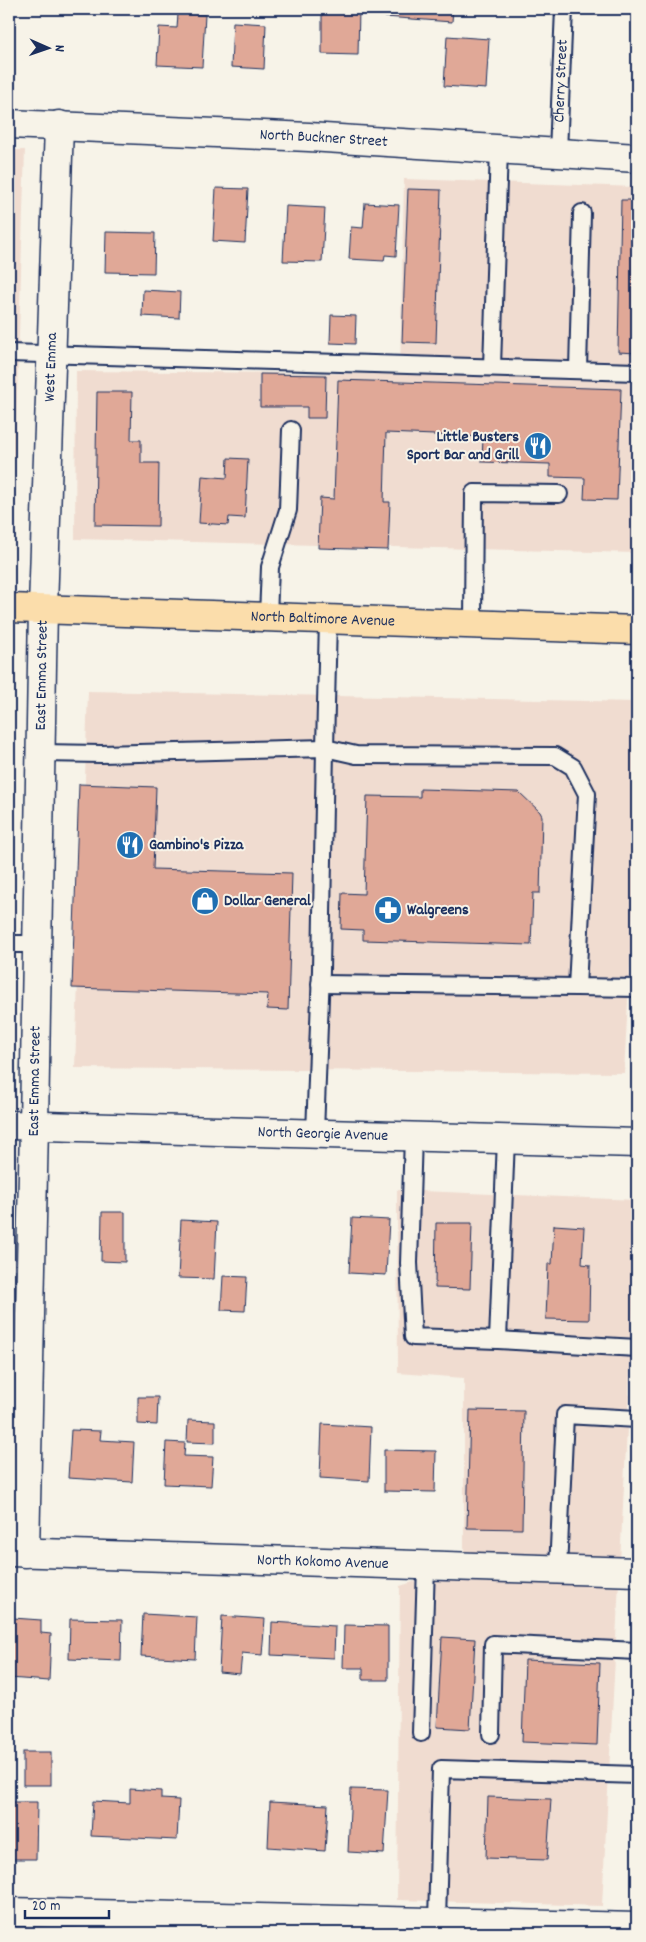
<svg xmlns="http://www.w3.org/2000/svg" width="646" height="1942" viewBox="0 0 646 1942" font-family="Dekko,sans-serif">
	<rect width="100%" height="100%" fill="#f7f3e8"/>
	<filter id="ink" filterUnits="userSpaceOnUse"><feTurbulence type="fractalNoise" baseFrequency=".02" numOctaves="2"/><feDisplacementMap in="SourceGraphic" scale="10" xChannelSelector="R" yChannelSelector="G"/><feConvolveMatrix kernelMatrix="1 2 1 2 8 2 1 2 1" color-interpolation-filters="sRGB"/></filter>
	<g filter="url(#ink)">
		<g fill="#f0dcd0">
			<polygon points="9,150 25,150 12,549 9,549"/>
			<polygon points="404,179 637,187 637,553 75,539 76,371 400,374"/>
			<polygon points="88,691 637,702 637,836 624,1073 75,1068"/>
			<polygon points="397,1190 637,1200 637,1238 602,1906 397,1900 400,1586 464,1566 464,1378 398,1373"/>
		</g>
		<g fill="#e0a897" stroke="#1b2f5e">
			<polygon points="322,9 359,9 358,55 322,54"/>
			<polygon points="385,9 453,9 452,22 385,17"/>
			<polygon points="178,14 205,15 202,67 157,65 159,27 177,28"/>
			<polygon points="233,22 266,24 264,69 231,67"/>
			<polygon points="447,36 489,39 486,89 444,86"/>
			<polygon points="216,188 248,189 245,243 213,241"/>
			<polygon points="408,189 441,190 436,343 402,342"/>
			<polygon points="621,200 637,200 637,353 618,352"/>
			<polygon points="365,203 399,205 396,256 385,255 384,261 349,259 351,227 363,228"/>
			<polygon points="286,206 325,208 322,262 283,261"/>
			<polygon points="106,232 155,233 154,273 105,272"/>
			<polygon points="143,290 180,292 179,318 142,316"/>
			<polygon points="331,315 356,316 355,344 330,343"/>
			<polygon points="260,374 326,375 325,418 307,418 307,407 260,407"/>
			<polygon points="338,380 621,389 617,500 584,499 585,478 550,477 550,464 482,462 483,437 386,433 384,502 390,502 388,550 318,548 320,498 334,499"/>
			<polygon points="97,392 132,392 131,440 141,440 141,463 159,463 158,526 95,525"/>
			<polygon points="228,458 248,459 245,518 229,517 228,525 199,523 202,476 227,478"/>
			<polygon points="79,784 156,787 153,869 292,873 288,1010 267,1009 268,994 72,988"/>
			<polygon points="420,789 519,792 540,812 542,816 540,893 533,893 531,945 363,940 363,930 341,929 342,893 364,894 367,796 420,797"/>
			<polygon points="102,1212 125,1212 125,1262 101,1261"/>
			<polygon points="352,1218 389,1220 386,1275 349,1273"/>
			<polygon points="181,1220 217,1222 214,1279 178,1278"/>
			<polygon points="436,1223 472,1223 470,1289 435,1288"/>
			<polygon points="554,1225 584,1227 582,1264 590,1265 589,1320 546,1319 548,1264 552,1264"/>
			<polygon points="223,1276 247,1277 245,1311 221,1310"/>
			<polygon points="138,1397 158,1397 157,1425 138,1424"/>
			<polygon points="470,1410 524,1411 522,1529 467,1528"/>
			<polygon points="188,1420 215,1421 215,1443 187,1442"/>
			<polygon points="322,1424 371,1427 369,1481 320,1478"/>
			<polygon points="71,1430 101,1431 100,1440 134,1442 132,1482 68,1478"/>
			<polygon points="166,1442 185,1443 184,1456 213,1457 211,1486 164,1484"/>
			<polygon points="384,1450 436,1451 435,1492 384,1491"/>
			<polygon points="143,1614 197,1617 195,1659 141,1656"/>
			<polygon points="222,1616 265,1619 262,1655 242,1653 240,1674 219,1672"/>
			<polygon points="13,1618 41,1620 41,1633 51,1634 49,1681 9,1678 9,1630 13,1631"/>
			<polygon points="70,1619 122,1620 121,1661 69,1659"/>
			<polygon points="272,1622 335,1626 334,1658 271,1655"/>
			<polygon points="344,1625 388,1626 388,1680 363,1680 363,1668 343,1668"/>
			<polygon points="442,1637 475,1639 470,1729 437,1727"/>
			<polygon points="525,1660 600,1663 597,1745 522,1742"/>
			<rect x="23" y="1752" width="28" height="33"/>
			<polygon points="130,1789 161,1791 161,1799 179,1800 177,1840 91,1836 93,1801 130,1803"/>
			<polygon points="351,1789 388,1790 384,1854 348,1852"/>
			<polygon points="488,1797 551,1799 547,1860 486,1858"/>
			<polygon points="9,1802 37,1802 36,1859 9,1859"/>
			<polygon points="270,1802 328,1805 325,1851 268,1847"/>
		</g>
		<g fill="none" stroke-linecap="round" stroke-linejoin="round">
			<g stroke="#1b2f5e" stroke-width="20">
				<g id="lane">
					<path id="s1" d="M558,152l6,-143"/>
					<polyline points="9,353 637,372"/>
					<polyline points="492,367 499,149"/>
					<polyline points="578,370 582,213"/>
					<polyline points="268,616 270,567 288,510 291,430"/>
					<polyline points="328,619 325,748 356,755 555,756 573,767 587,794 577,987 637,988"/>
					<polyline points="473,624 474,493 559,494"/>
					<polyline points="41,753 101,754 325,748 321,970 315,1133"/>
					<polyline points="9,944 37,944"/>
					<polyline points="320,984 577,987"/>
					<polyline points="413,1136 409,1263 413,1337 498,1340 506,1139"/>
					<polyline points="498,1340 637,1348"/>
					<polyline points="558,1570 565,1415 637,1419"/>
					<polyline points="421,1733 426,1565"/>
					<polyline points="491,1734 493,1644 637,1651"/>
					<polyline points="437,1922 441,1769 637,1775"/>
				</g>
			</g>
			<g stroke="#1b2f5e" stroke-width="31">
				<g id="street">
					<path id="s2" d="M9,124l300,13 328,21"/>
					<path id="s3" d="M9,1125l628,18"/>
					<path id="s4" d="M9,1552l628,20"/>
					<path id="s5" d="M25,1553l9,-428 9,-517 16,-483"/>
					<polyline points="9,1912 637,1927"/>
				</g>
			</g>
			<g stroke="#1b2f5e" stroke-width="31">
				<polyline id="secondary" points="637,1933 637,1927"/>
			</g>
			<g stroke="#1b2f5e" stroke-width="31">
				<g id="primary">
					<path id="s6" d="M9,608l628,22"/>
				</g>
			</g>
			<use href="#lane" stroke="#f7f3e8" stroke-width="16"/>
			<use href="#street" stroke="#f7f3e8" stroke-width="28"/>
			<use href="#secondary" stroke="#f7f3e8" stroke-width="28"/>
			<use href="#primary" stroke="#fbddab" stroke-width="28"/>
		</g>
	</g>
	<defs>
		<g id="restaurant-disc" transform="scale(1.4375)"><circle r="9.5" fill="#1f6fb2" stroke="#f7f3e8"/><path d="M-5-6h1v4h1v-4h1v4h1v-4h1v5L-1.5 .5V6h-2V.5L-5-1ZM5-6V6H3V1.5H1.5Q1.5-4 5-6Z" fill="#fff"/></g>
		<g id="shop-disc" transform="scale(1.4375)"><circle r="9.5" fill="#1f6fb2" stroke="#f7f3e8"/><path d="M-5-2.5h2.3a2.7 3.5 0 0 1 5.4 0H5L5.5 6h-11ZM-1.5-2.5h3a1.5 2.3 0 0 0-3 0Z" fill="#fff"/></g>
		<g id="pharmacy-disc" transform="scale(1.4375)"><circle r="9.5" fill="#1f6fb2" stroke="#f7f3e8"/><path d="M-2-6h4v4h4v4h-4v4h-4v-4h-4v-4h4Z" fill="#fff"/></g>
	</defs>
	<g fill-rule="evenodd">
		<use href="#restaurant-disc" x="538" y="446"/>
		<use href="#restaurant-disc" x="130" y="845"/>
		<use href="#shop-disc" x="205" y="901"/>
		<use href="#pharmacy-disc" x="388" y="910"/>
	</g>
	<g text-anchor="middle" dominant-baseline="central" stroke-width="4" stroke-linejoin="round" paint-order="stroke">
		<g font-size="16" fill="#1b2f5e" stroke="#f7f3e8">
			<text stroke="none"><textPath href="#s1" startOffset="71">Cherry Street</textPath></text>
			<text stroke="none"><textPath href="#s2" startOffset="315">North Buckner Street</textPath></text>
			<text stroke="none"><textPath href="#s5" startOffset="1186">West Emma</textPath></text>
			<text stroke="none"><textPath href="#s6" startOffset="314">North Baltimore Avenue</textPath></text>
			<text stroke="none"><textPath href="#s5" startOffset="878">East Emma Street</textPath></text>
			<text stroke="none"><textPath href="#s5" startOffset="472">East Emma Street</textPath></text>
			<text stroke="none"><textPath href="#s3" startOffset="314">North Georgie Avenue</textPath></text>
			<text stroke="none"><textPath href="#s4" startOffset="314">North Kokomo Avenue</textPath></text>
		</g>
		<g font-size="16" font-weight="bold" fill="#1b2f5e" stroke="#f7f3e8" text-anchor="start">
			<text x="519" y="437" text-anchor="end">Little Busters<tspan x="519" dy="18">Sport Bar and Grill</tspan></text>
			<text x="149" y="845">Gambino's Pizza</text>
			<text x="224" y="901">Dollar General</text>
			<text x="407" y="910">Walgreens</text>
		</g>
	</g>
	<rect width="646" height="1942" fill="none" stroke="#f7f3e8" stroke-width="30"/>
	<rect x="15" y="15" width="616" height="1912" fill="none" stroke="#1b2f5e" stroke-width="2" filter="url(#ink)"/>
	<g transform="translate(48 48) rotate(92)" stroke="#f7f3e8" stroke-width="4" paint-order="stroke">
	<path d="M0-4L9 19L0 12L-9 19Z" fill="#1b2f5e"/>
	<text y="-8" font-size="14" font-weight="bold" text-anchor="middle" fill="#1b2f5e">N</text>
	</g>
	<path d="M25 1910v8h84v-8" fill="none" stroke="#1b2f5e" stroke-width="2.5"/>
	<text x="32" y="1910" font-size="15" fill="#1b2f5e" stroke="#f7f3e8" stroke-width="4" paint-order="stroke">20 m</text>
</svg>
